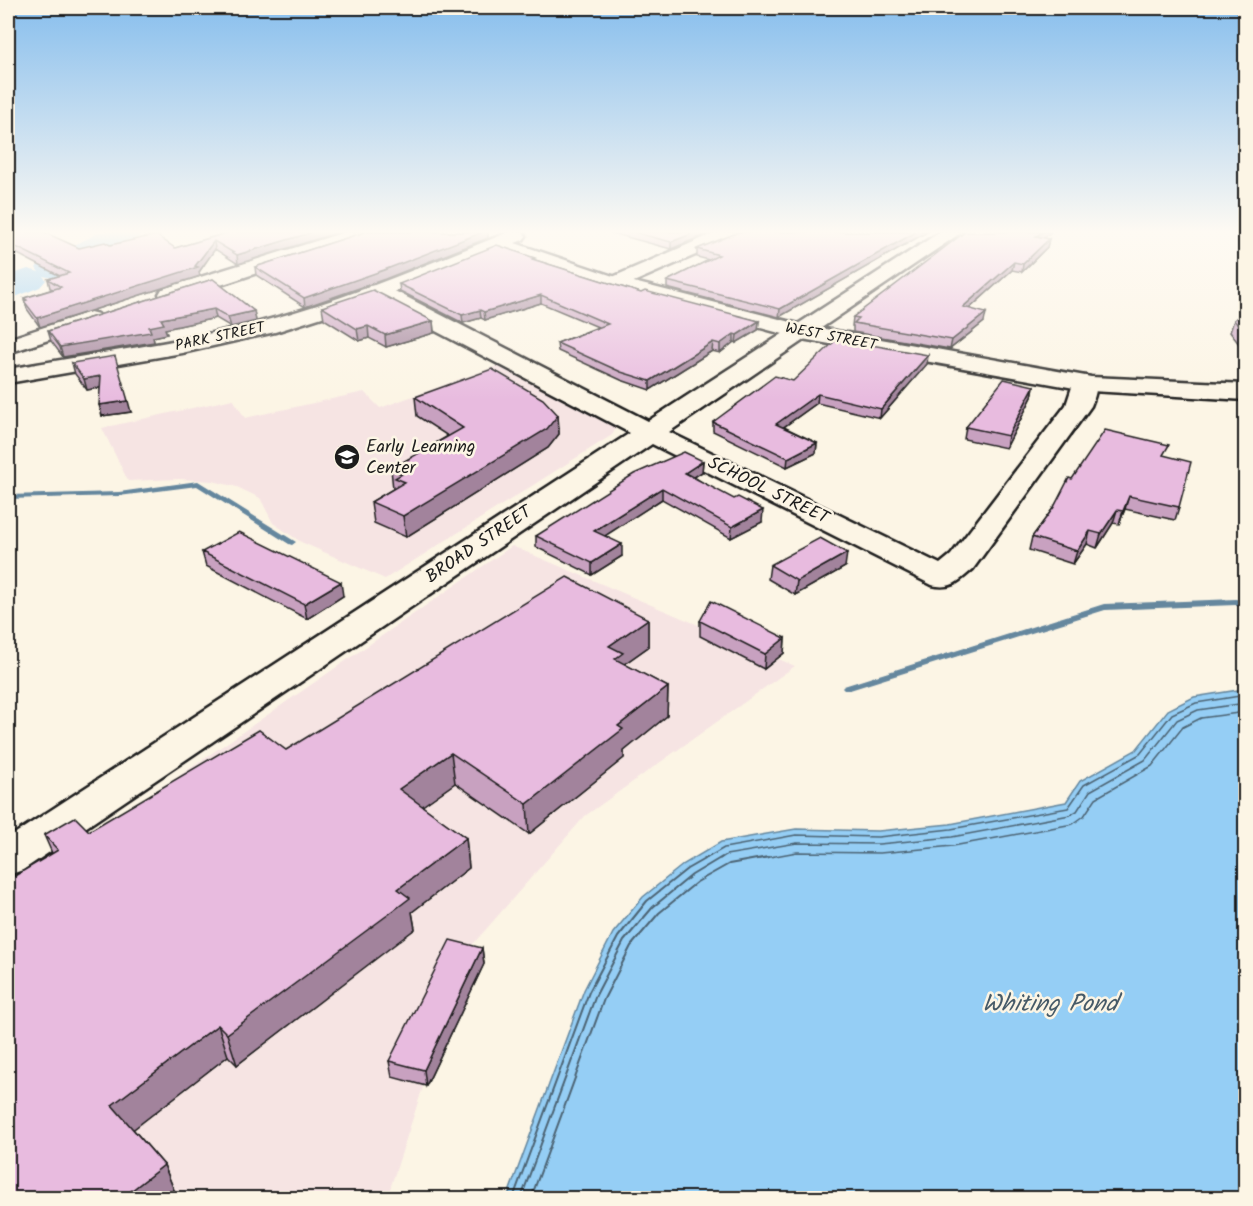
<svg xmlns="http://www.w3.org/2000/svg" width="1253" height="1206" viewBox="0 0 1253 1206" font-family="Kalam,sans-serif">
	<rect width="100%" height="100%" fill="#fcf5e5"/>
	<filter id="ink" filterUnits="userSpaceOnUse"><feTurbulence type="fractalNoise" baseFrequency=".0167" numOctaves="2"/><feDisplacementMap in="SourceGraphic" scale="12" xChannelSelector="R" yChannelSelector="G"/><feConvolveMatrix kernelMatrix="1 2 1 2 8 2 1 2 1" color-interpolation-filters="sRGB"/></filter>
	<g filter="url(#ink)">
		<g fill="#f6e4e3">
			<polygon points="499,365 615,426 615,430 612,435 385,579 301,542 273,523 260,498 237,487 213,481 179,479 128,481 102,428 233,399 245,418 364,392 380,408"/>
			<polygon points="512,546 795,666 585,816 467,951 387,1198 8,1198 8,894"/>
		</g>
		<polygon fill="#95cef5" stroke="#65879e" stroke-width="1.5" points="1245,689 1245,1198 507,1198 584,990 613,933 643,897 684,864 721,842 796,829 878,831 950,824 1066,802 1080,781 1136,750 1168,710 1194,697"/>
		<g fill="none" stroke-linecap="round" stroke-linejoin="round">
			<g stroke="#4c6373" stroke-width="1.5">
				<polyline points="705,859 724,848 796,835 878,837 951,829 1068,808 1084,785 1140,754 1172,714 1196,703 1246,695"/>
				<polyline points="720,859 726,855 797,843 879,844 952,837 1070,815 1077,811 1090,791 1145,760 1177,720 1198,710 1246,703"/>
				<polyline points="759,859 797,852 880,853 953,846 1073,824 1084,816 1096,798 1152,766 1183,727 1201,718 1246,712"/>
			</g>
			<g stroke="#4c6373" stroke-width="2">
				<polyline points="513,1198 589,992 618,937 647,901 687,869 708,857"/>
				<polyline points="521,1198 596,995 624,941 653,907 692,875 722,857"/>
				<polyline points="531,1198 604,999 631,946 659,913 697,882 729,864 768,857"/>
			</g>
			<g fill="#65879e" fill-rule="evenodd">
				<polygon points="198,481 296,542 292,545 289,544 197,486 119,496 8,499 8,495 119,492"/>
				<polygon points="1236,599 1246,602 1246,608 1236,605 1105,610 850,690 844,690 842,688 844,686 1104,604"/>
			</g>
			<polygon fill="#95cef5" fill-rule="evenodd" points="101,232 142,232 137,239 65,275 53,278 43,276 46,280 40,287 8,300 8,276 28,269 39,272 36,268 41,261"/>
			<g stroke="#1c1c1c" stroke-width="5">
				<g id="minor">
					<polygon points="717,232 742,232 739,236 622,287 615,289 608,287 604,283 608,279"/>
					<path d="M940,232h22l-293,200 271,132 11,-9 115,-150 9,-27 9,-2 9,2c6,9 2,18 -2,28l-118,163c-14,12 -22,21 -41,16l-280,-141 -629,426 -15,5v-37l622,-405 -261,-137 -3,-5 3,-5 8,-1 8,1 263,135z"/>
				</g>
			</g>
			<g stroke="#1c1c1c" stroke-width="5">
				<path id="tertiary" d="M509,232h14l3,4 -3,4 -8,3 107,36 181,46 288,52 155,7v16l-155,-9 -289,-52 -194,-52 -111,-37 -134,54 -88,28 -93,21 -174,30v-14c84,-15 169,-26 252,-47 85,-22 167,-58 249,-90z"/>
			</g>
			<g stroke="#1c1c1c" stroke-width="5">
				<g id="secondary">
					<polygon points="345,232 373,232 370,236 178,299 170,300 162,299 159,294 162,289"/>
					<polygon points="90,312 98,314 101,319 98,324 8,353 8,339"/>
				</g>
			</g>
			<use href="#minor" fill="#fcf5e5" fill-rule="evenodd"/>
			<use href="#tertiary" fill="#fcf5e5" fill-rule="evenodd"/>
			<use href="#secondary" fill="#fcf5e5" fill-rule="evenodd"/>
		</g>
		<g fill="#c8a1c0" stroke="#1c1c1c" stroke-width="1.5">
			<polygon points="8,232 79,248 110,245 175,248 230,232 339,232 238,264 215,249 199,272 200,276 40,327 27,309 24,298 53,289 50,288 48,279 60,276 8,249"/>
			<polygon points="365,232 488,232 488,238 385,279 305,307 256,275 255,267"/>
			<polygon points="608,232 712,232 671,249"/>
			<polygon points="739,232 927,232 779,317 667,288 667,281 709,260 697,257 697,249"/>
			<polygon points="1043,238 1049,239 1047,247 1022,272 1012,270 969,309 984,322 950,349 853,332 853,326 852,326 853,317"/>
			<polygon points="535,260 641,293 759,321 758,330 736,343 734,342 720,353 712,351 650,390 621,380 558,351 557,343 598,327 541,303 485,320 481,318 463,323 400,291 399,284"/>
			<polygon points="213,279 254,311 256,321 231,327 216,318 165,329 167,334 153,337 154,342 63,357 51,341 48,331"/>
			<polygon points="322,307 433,321 434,333 386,347 369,338 359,341 324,319"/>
			<polygon points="1245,311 1245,352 1230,332 1234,320"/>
			<polygon points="72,363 131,412 102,416 100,388 87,390 75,374"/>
			<polygon points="927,364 880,418 817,403 784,427 817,443 816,453 787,467 713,431 713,422 793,381"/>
			<polygon points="1034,386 1032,397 1006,448 964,439 966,427"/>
			<polygon points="415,397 558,415 559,434 548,448 406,537 374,523 371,502 393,489 391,469 448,436 417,416"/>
			<polygon points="1165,456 1179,507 1175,520 1125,509 1119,524 1113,523 1097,548 1087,544 1073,564 1029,550 1032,537 1054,507 1072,479"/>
			<polygon points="703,461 702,472 694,477 762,522 731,538 662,499 604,536 622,556 592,575 536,547 536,536"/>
			<polygon points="202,552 343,596 307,619 206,566"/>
			<polygon points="770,565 845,567 795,595 768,579"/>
			<polygon points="648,619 648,647 624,664 668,687 667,716 624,751 624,758 529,834 455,783 422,806 466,838 469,868 412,912 415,929 394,944 237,1065 228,1056 133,1129 164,1165 176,1195 172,1198 8,1198 52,853 44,835 89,831 286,750"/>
			<polygon points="700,621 785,638 784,653 764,669 700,636"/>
			<polygon points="482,948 484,964 426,1086 392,1077 389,1061"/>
		</g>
		<g fill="#a2839c" stroke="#1c1c1c" stroke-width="1.5">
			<polygon points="313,232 339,232 238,264 237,255"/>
			<polygon points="483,232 488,232 488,238 385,279 305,307 304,298"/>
			<polygon points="696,232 712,232 671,249 671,242"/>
			<polygon points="916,232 927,232 779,317 780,309"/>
			<polygon points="1043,232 1051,232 1035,245 1036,236"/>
			<polygon points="1049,239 1047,247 1022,272 1023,264"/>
			<polygon points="214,241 215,249 199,272 200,276 40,327 37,318 195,266"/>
			<polygon points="1014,262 1012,270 961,316 963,307"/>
			<polygon points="541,295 541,303 485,320 484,312"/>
			<polygon points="214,309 216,318 165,329 167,334 153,337 154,342 63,357 60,347 149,327 161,319"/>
			<polygon points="480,310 481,318 463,323 462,315"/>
			<polygon points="254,311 256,321 231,327 228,317"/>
			<polygon points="986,313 984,322 950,349 952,340"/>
			<polygon points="433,321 434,333 386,347 385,335"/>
			<polygon points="759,321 758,330 736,343 737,335"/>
			<polygon points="368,326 369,338 359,341 357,329"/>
			<polygon points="734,334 734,342 720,353 720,344"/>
			<polygon points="713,342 712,351 650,390 650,381"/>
			<polygon points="928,355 927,364 880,418 881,409"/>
			<polygon points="101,376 104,387 87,390 84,379"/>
			<polygon points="1034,386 1032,397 1006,448 1008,436"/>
			<polygon points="818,394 817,403 775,433 776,424"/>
			<polygon points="128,401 131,412 102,416 99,405"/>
			<polygon points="558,415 559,434 548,448 406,537 403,516"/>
			<polygon points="817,443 816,453 787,467 788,458"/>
			<polygon points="703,461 702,472 685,483 685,473"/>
			<polygon points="662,488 662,499 594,543 594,531"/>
			<polygon points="1129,496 1125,509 1119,524 1123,511"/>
			<polygon points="763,510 762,522 731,538 732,527"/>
			<polygon points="1117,510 1113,523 1097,548 1101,534"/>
			<polygon points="1090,531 1087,544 1073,564 1077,551"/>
			<polygon points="622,544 622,556 592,575 592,563"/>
			<polygon points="847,553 845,567 795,595 797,581"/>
			<polygon points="341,582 343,596 307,619 304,604"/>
			<polygon points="648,619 648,647 623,665 623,681 609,646"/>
			<polygon points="785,638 784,653 764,669 765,654"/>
			<polygon points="668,687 667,716 624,751 624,758 529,834 527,804 618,726"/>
			<polygon points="451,753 455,783 404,819 399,789"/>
			<polygon points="466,838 469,868 412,912 415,929 237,1065 227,1034 398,889"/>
			<polygon points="482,948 484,964 426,1086 424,1070"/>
			<polygon points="218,1025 228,1056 126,1135 112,1105"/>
			<polygon points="164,1165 176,1195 172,1198 122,1198"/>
		</g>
		<g fill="#e8bbdf" stroke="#1c1c1c" stroke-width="1.5">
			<polygon points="8,232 44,232 79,248 105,242 110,245 156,235 175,248 230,232 313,232 237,255 214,241 195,266 198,267 37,318 24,301 27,300 24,298 61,287 48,279 69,273 8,243"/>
			<polygon points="365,232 483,232 384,270 304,298 255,267"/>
			<polygon points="633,232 696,232 671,242"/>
			<polygon points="739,232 916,232 780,309 667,281 719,255 697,249"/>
			<polygon points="965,232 1043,232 1036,236 1049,239 1023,264 1014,262 963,307 986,313 952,340 854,323 859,318 853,317"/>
			<polygon points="497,245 535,258 532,259 641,293 645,291 759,321 737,335 734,334 720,344 713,342 650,381 621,372 557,343 608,324 541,295 484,312 480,310 462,315 399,284"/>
			<polygon points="213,279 254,311 228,317 214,309 161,319 164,324 149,327 151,332 60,347 48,331"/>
			<polygon points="373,290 433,321 385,335 368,326 357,329 322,307"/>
			<polygon points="1245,311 1245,335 1234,320"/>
			<polygon points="837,339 928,355 881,409 818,394 776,424 817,443 788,458 713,422 775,376 793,381"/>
			<polygon points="115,356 128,401 99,405 101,376 84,379 72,363"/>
			<polygon points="492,369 543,399 558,415 547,429 403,516 371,502 405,482 395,478 402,474 391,469 463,428 415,397"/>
			<polygon points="1004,379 1034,386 1008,436 966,427"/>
			<polygon points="1105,430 1169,445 1163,455 1191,462 1179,507 1129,496 1123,511 1117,510 1101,534 1090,531 1077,551 1032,537 1054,507 1069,478 1072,479"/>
			<polygon points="684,452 703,461 685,473 734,499 738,497 763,510 732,527 662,488 594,531 622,544 592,563 536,536 634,474"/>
			<polygon points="239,532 341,582 304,604 202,552"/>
			<polygon points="820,538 847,553 797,581 770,565"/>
			<polygon points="567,577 648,619 609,646 623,653 615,659 668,687 618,726 623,729 527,804 451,753 399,789 466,838 398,889 410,898 389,914 227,1034 218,1025 112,1105 164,1165 122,1198 8,1198 8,880 58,850 44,835 75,817 89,831 259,730 286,750"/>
			<polygon points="711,601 785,638 765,654 700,621"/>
			<polygon points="450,940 482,948 424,1070 389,1061"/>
		</g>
	</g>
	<linearGradient id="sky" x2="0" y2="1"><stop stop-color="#87beed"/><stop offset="0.58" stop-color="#fefaf3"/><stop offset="1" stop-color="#fefaf3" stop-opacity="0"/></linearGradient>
	<rect width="1253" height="400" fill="url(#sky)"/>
	<defs>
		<g id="school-disc" transform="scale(1.35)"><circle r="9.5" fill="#1c1c1c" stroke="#fcf5e5"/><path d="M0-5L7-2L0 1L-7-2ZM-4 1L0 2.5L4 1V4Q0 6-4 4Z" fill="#fff"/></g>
	</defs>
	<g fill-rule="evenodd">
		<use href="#school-disc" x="347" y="457"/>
	</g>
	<g text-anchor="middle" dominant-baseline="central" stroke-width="5" stroke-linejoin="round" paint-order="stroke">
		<g font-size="15" fill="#1c1c1c" stroke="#fcf5e5">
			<text transform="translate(220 337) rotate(-12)">PARK STREET</text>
			<text transform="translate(831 337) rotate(11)">WEST STREET</text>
		</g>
		<g font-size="18" fill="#1c1c1c" stroke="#fcf5e5" text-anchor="start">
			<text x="366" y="447">Early Learning<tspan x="366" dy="21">Center</tspan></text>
		</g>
		<g font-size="18" fill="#1c1c1c" stroke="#fcf5e5">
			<text transform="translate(768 491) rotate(26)">SCHOOL STREET</text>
			<text transform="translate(479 545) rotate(-34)">BROAD STREET</text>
		</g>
		<g font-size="24" font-style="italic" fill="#465a68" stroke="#fcf5e5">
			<text x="1050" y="1004">Whiting Pond</text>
		</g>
	</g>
	<rect width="1253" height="1206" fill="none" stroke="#fcf5e5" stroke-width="30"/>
	<rect x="15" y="15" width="1223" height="1176" fill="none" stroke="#1c1c1c" stroke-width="2" filter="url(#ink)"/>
</svg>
